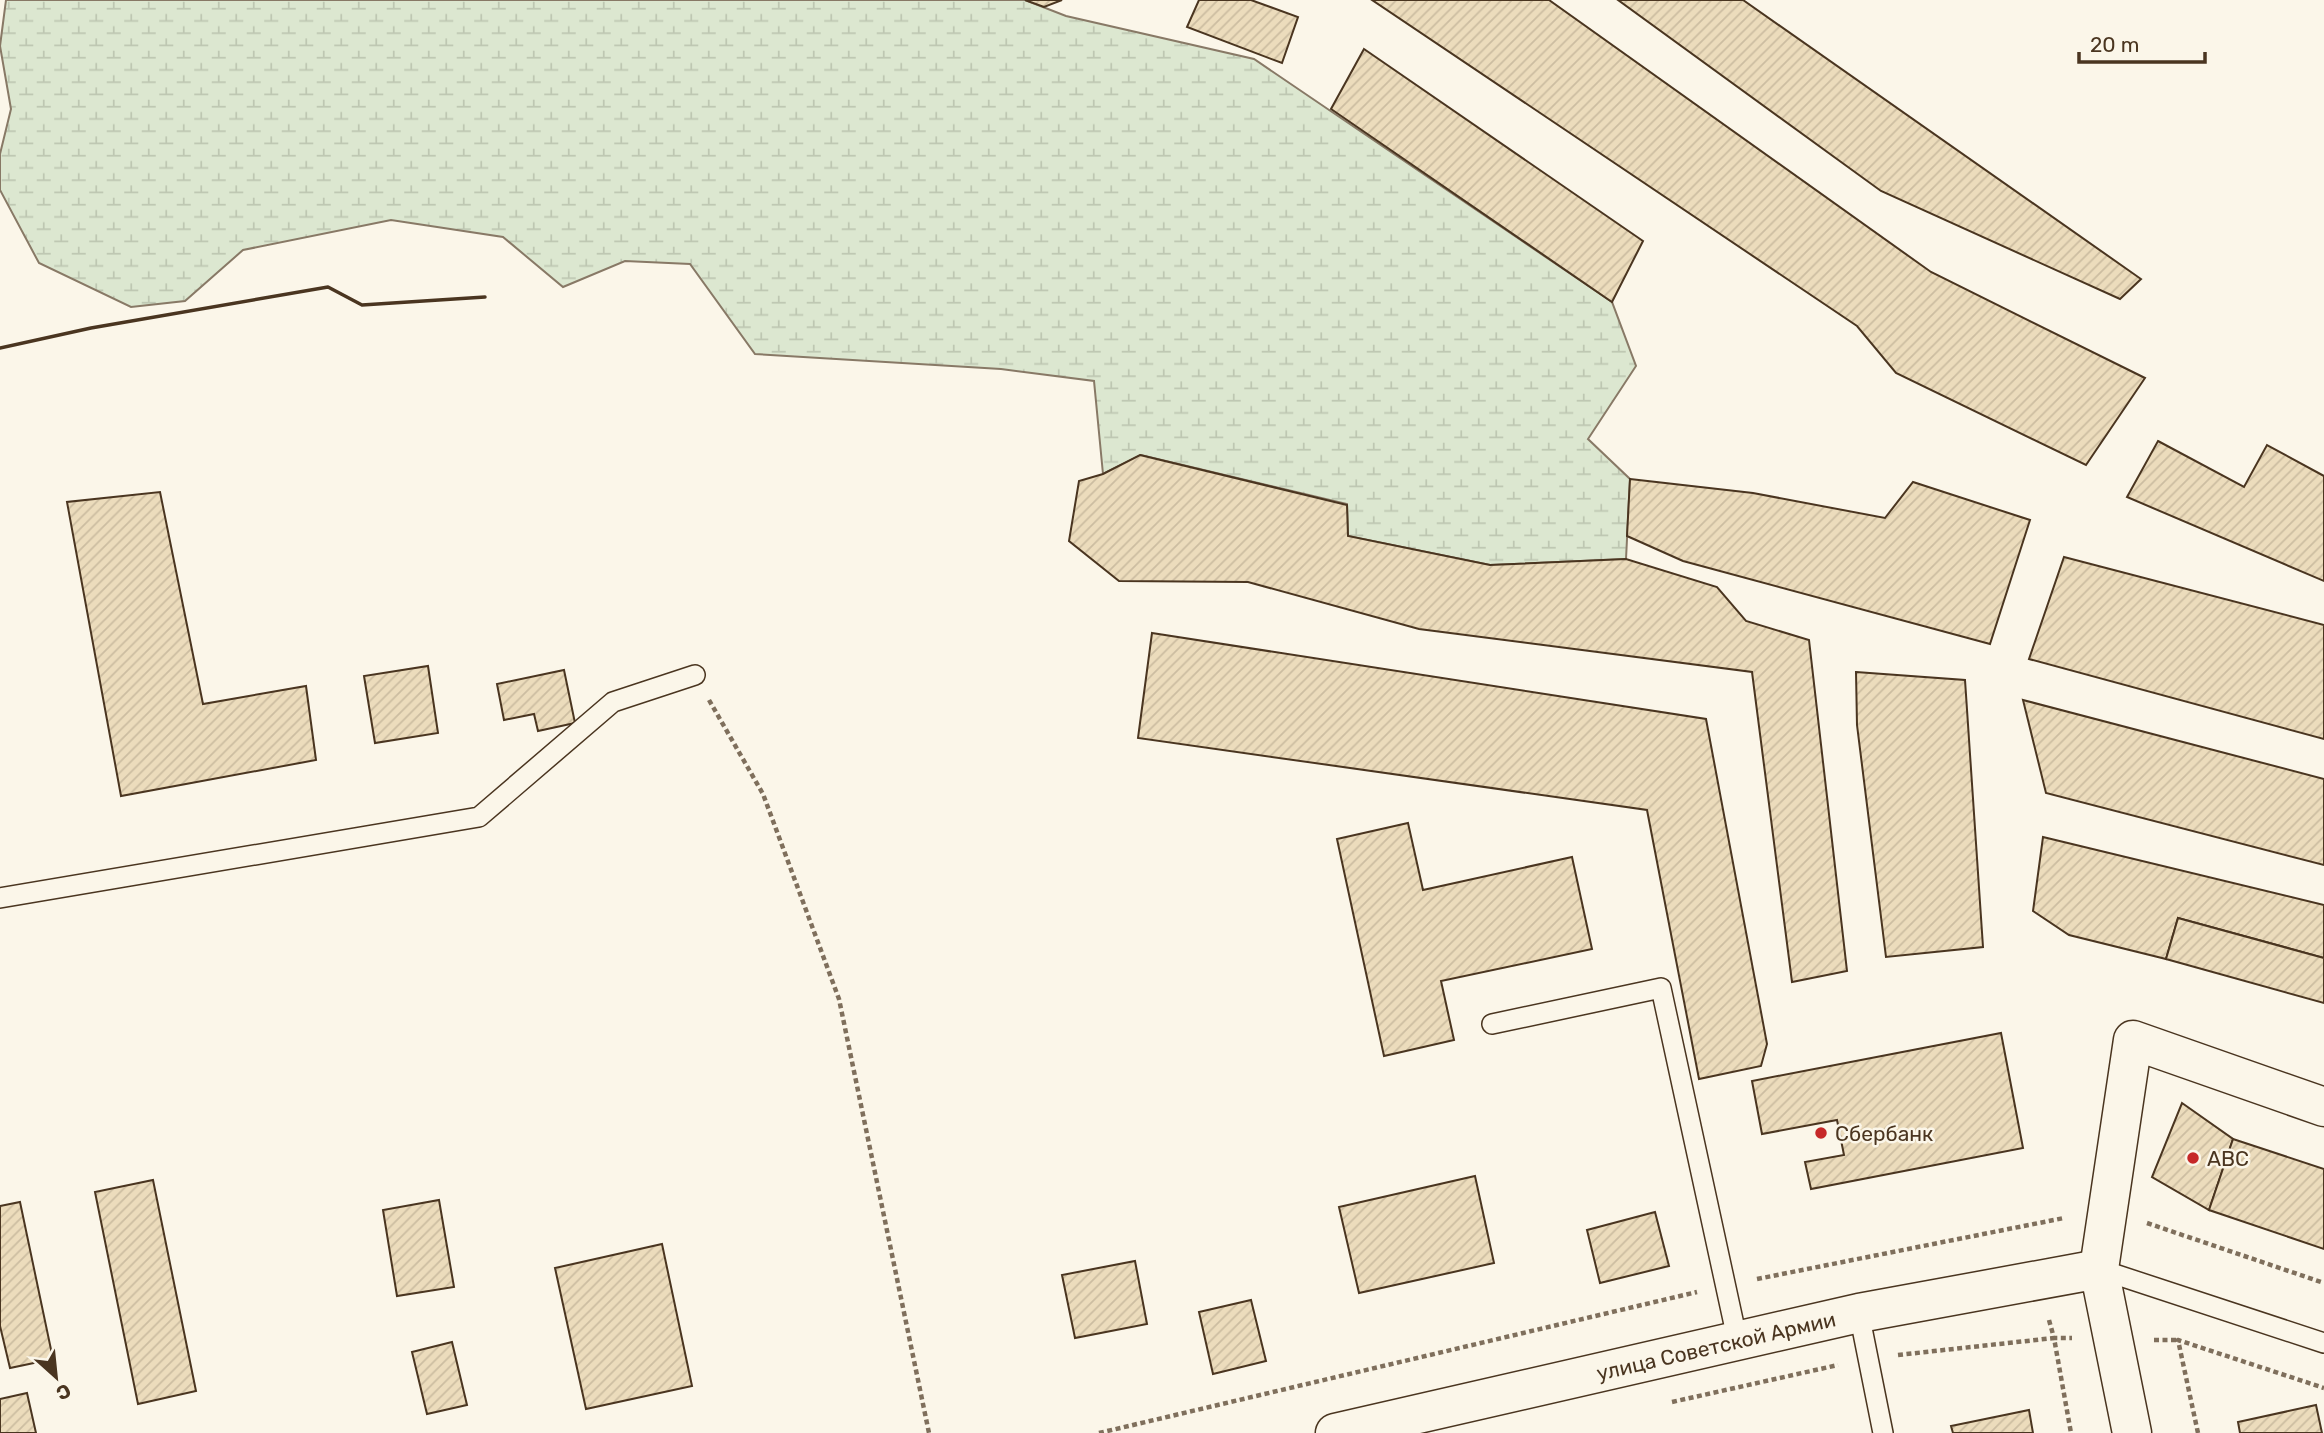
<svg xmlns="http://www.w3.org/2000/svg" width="2324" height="1433" viewBox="0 0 2324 1433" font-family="Rubik,sans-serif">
	<defs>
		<pattern id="wetland-marsh" width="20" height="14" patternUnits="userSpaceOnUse" patternTransform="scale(1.75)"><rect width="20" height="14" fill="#dce7d0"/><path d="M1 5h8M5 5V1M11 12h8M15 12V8" fill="none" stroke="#bec7b2"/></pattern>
		<pattern id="building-hatch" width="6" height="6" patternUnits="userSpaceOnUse" patternTransform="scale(1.75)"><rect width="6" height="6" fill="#ecdcbc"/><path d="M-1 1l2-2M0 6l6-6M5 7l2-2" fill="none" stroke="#ccbda1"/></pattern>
	</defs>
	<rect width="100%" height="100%" fill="#fbf6e9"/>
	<polygon fill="url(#wetland-marsh)" stroke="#887966" stroke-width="2" points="6,0 1025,0 1066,16 1254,59 1612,302 1636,366 1588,439 1630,479 1626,559 1490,565 1348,536 1347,504 1141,455 1103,474 1094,381 1001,369 755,354 690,264 625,261 563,287 503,237 391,220 243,250 185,301 131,307 39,263 0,190 0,154 11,109 0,46"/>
	<g fill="url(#building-hatch)" stroke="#4a3520" stroke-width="2">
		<polygon points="1025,0 1062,0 1044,7"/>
		<polygon points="1199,0 1251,0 1298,17 1282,63 1187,27"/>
		<polygon points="1372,0 1549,0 1931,272 2145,378 2086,465 1896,373 1857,326"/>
		<polygon points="1618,0 1743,0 2141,279 2120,299 1881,191"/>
		<polygon points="1364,49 1643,241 1612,302 1331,109"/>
		<polygon points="2158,441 2244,487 2267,445 2324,476 2324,581 2127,497"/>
		<polygon points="1140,455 1347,505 1348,536 1490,565 1626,559 1717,587 1746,621 1809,640 1847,971 1792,982 1752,672 1419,629 1248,582 1119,581 1069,541 1079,481 1103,474"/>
		<polygon points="1630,479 1753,493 1885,518 1913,482 2030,520 1990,644 1683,561 1627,536"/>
		<polygon points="160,492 203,704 306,686 316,760 121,796 67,502"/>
		<polygon points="2064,557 2324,625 2324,739 2029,659"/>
		<polygon points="1152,633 1706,719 1767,1044 1761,1066 1699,1079 1647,810 1138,738"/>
		<polygon points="428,666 438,733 375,743 364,676"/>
		<polygon points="564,670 575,723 538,731 534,714 504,720 497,684"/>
		<polygon points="1856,672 1965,680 1983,947 1886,957 1857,725"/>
		<polygon points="2023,700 2324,779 2324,865 2046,793"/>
		<polygon points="1408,823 1423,890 1572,857 1592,949 1441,981 1454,1040 1384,1056 1337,839"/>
		<polygon points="2043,837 2324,905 2324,958 2178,918 2166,959 2069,935 2033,911"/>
		<polygon points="2178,918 2324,958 2324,1003 2166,959"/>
		<polygon points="2001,1033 2023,1148 1811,1189 1805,1162 1844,1155 1837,1120 1762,1134 1752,1081"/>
		<polygon points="2182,1103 2233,1139 2209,1210 2152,1177"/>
		<polygon points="2233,1139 2324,1169 2324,1249 2209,1210"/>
		<polygon points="1475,1176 1494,1263 1359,1293 1339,1207"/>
		<polygon points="153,1180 196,1391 138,1404 95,1192"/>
		<polygon points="439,1200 454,1287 397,1296 383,1210"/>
		<polygon points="20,1202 53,1359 10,1368 0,1326 0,1206"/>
		<polygon points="1655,1212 1669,1266 1600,1283 1587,1230"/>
		<polygon points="662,1244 692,1386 586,1409 555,1268"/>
		<polygon points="1135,1261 1147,1324 1075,1338 1062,1275"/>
		<polygon points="1251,1300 1266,1361 1213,1374 1199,1312"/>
		<polygon points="452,1342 467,1405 427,1414 412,1352"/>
		<polygon points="27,1393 36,1433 0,1433 0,1399"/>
		<polygon points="2316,1405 2322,1433 2240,1433 2238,1422"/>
		<polygon points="2029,1410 2033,1433 1953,1433 1951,1426"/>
	</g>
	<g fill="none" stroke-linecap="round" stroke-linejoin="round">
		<g stroke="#4a3520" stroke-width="22">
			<g id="service">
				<polyline points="0,898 479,817 613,702 695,675"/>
				<polyline points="1492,1024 1661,988 1738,1343"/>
				<polyline points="2099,1269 2324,1343"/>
				<polyline points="1859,1313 1883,1433"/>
			</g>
		</g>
		<g stroke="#4a3520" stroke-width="41">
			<polyline id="minor" points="2099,1269 2133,1040 2324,1107"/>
		</g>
		<g stroke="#4a3520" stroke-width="41">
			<polyline id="tertiary" points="1335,1433 1859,1313 2099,1269 2132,1433"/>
		</g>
		<g stroke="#7f6f5c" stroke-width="4.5" stroke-dasharray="5 3.5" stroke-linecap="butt">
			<polyline points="709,700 763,794 839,999 929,1433"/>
			<polyline points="2147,1223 2324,1283"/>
			<polyline points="1757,1279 2064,1218"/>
			<polyline points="2049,1320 2054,1338 2072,1338"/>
			<polyline points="2154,1340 2178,1340"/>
			<polyline points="1898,1355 2054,1338 2071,1433"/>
			<polyline points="1672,1402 1838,1365"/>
			<polyline points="1099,1433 1697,1292"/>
			<polyline points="2198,1433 2178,1340 2324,1388"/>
		</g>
		<use href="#service" stroke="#fbf6e9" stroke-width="19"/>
		<use href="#minor" stroke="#fbf6e9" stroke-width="38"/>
		<use href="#tertiary" stroke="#fbf6e9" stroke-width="38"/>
		<polyline stroke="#4a3520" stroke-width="3.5" points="0,348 91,328 328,287 362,305 485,297"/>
	</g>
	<g fill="#c62828" stroke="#fbf6e9" stroke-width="2.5">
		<circle cx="1821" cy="1133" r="7"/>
		<circle cx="2193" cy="1158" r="7"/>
	</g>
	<g text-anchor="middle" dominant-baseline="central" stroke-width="5" stroke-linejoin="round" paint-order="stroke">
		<g font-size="21" fill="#4a3520" stroke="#fbf6e9" text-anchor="start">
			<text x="1835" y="1133">Сбербанк</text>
			<text x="2207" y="1158">ABC</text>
		</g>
		<g font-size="21" fill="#4a3520" stroke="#fbf6e9">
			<text transform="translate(1716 1346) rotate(-13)">улица Советской Армии</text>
		</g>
	</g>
	<g transform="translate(56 1377) rotate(153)" stroke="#fbf6e9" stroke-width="5" paint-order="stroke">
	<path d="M0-5L12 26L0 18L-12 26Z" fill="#4a3520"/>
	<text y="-10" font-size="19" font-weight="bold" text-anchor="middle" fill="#4a3520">С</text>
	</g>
	<path d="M2079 52v10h126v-10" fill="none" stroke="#4a3520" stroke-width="3.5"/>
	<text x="2090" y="52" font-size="21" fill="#4a3520" stroke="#fbf6e9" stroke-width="5" paint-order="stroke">20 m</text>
</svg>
